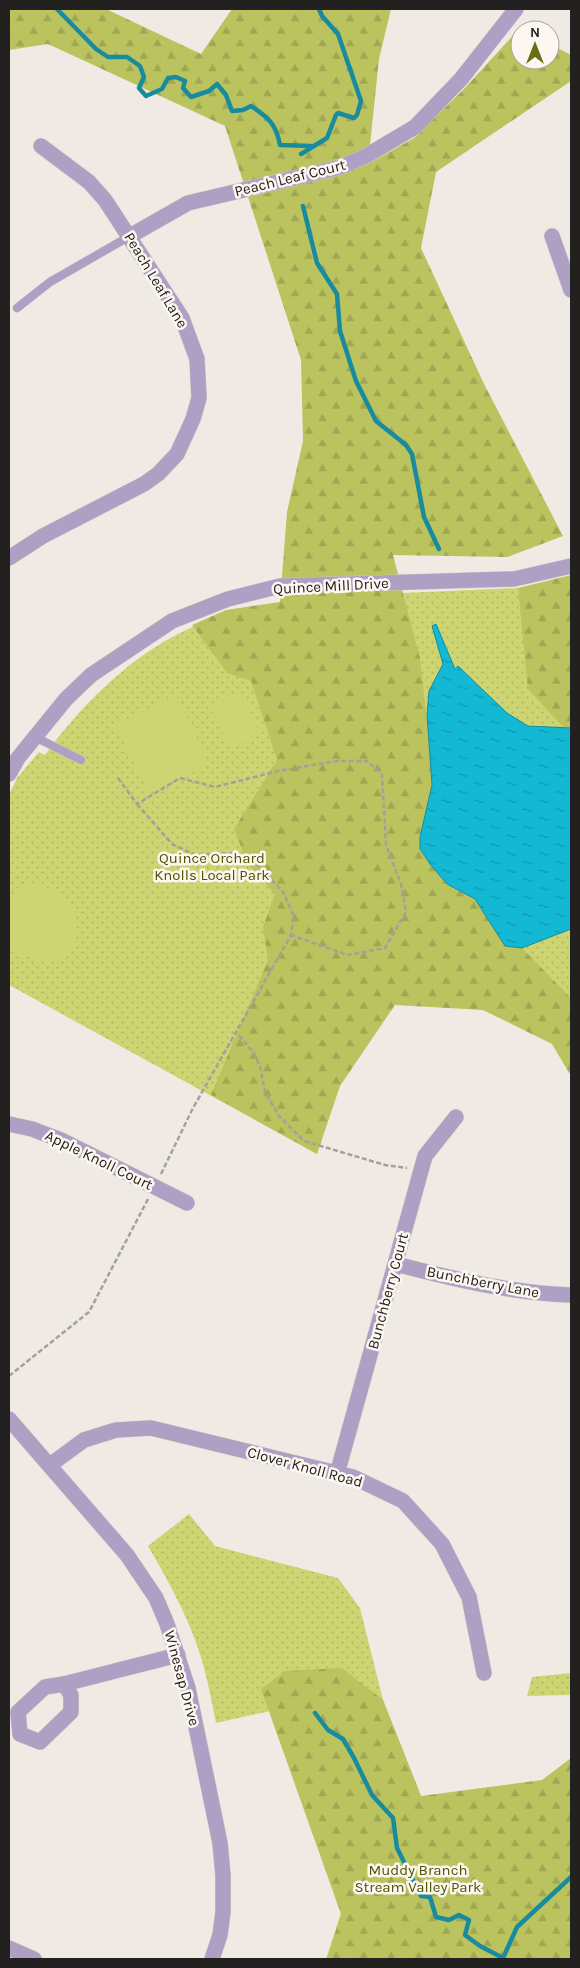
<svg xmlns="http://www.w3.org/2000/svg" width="580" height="1968" viewBox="0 0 580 1968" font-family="Karla,sans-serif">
	<defs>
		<pattern id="grass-dots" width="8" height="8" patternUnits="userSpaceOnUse" patternTransform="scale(1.25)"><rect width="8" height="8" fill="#cdd573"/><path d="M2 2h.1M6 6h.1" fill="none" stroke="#b0b763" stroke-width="1.8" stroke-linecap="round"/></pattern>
		<pattern id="forest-firs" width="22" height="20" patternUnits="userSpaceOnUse" patternTransform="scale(1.25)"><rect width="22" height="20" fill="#bbc35f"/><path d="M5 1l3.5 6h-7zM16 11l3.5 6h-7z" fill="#a0a752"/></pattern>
		<pattern id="water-ripples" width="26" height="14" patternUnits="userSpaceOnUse" patternTransform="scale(1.25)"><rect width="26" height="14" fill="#13b9d4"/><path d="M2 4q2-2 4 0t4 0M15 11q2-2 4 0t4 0" fill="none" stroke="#1196ab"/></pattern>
	</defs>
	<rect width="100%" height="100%" fill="#f0eae4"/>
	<g fill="url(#grass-dots)">
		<path d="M571,584v466l-20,-31 -139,-40 -76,106 -19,69 -308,-169v-190l8,-17 22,-26 6,3c41,-57 103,-117 173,-137 18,-4 39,-4 57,-6 43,-5 86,-9 129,-14l-1,-5 115,-5 1,7z"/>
		<path d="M189,1514l26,32 123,32 22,30 23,92 38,96 71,17 79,146h-245l15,-46 -44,-208 -81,18c-6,-31 -12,-62 -24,-91 -12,-30 -28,-58 -44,-86z"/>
		<polygon points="571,1673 571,1695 527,1696 532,1677"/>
	</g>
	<g fill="url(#forest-firs)">
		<polygon points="9,9 106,9 201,54 232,9 391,9 379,59 368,164 414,138 463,90 519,29 522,30 520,30 520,60 550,60 550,44 571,55 571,81 436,172 421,248 484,384 563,536 507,557 393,555 420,658 430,748 432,785 420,837 420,849 447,884 475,899 505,946 522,948 571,998 571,1076 552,1044 483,1010 395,1005 340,1086 317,1154 211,1095 268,960 263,927 275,894 248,864 234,829 277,760 251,681 227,673 192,625 226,610 280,602 287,512 303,441 301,360 225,126 48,44 9,50"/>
		<polygon points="571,575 571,728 563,727 528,689 518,588"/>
		<polygon points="342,1668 383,1700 421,1796 542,1780 571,1758 571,1959 327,1959 341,1914 261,1689 285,1671"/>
	</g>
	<g fill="#cdd573">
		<polygon points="240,691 261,734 230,749 209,705"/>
		<polygon points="176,695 210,764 149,793 115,725"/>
		<path d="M35,883c24,8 41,17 41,45 1,7 -1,17 -5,23 -5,6 -18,10 -24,13l-38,-15v-41l8,-20z"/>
	</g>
	<polygon fill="url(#water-ripples)" stroke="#188b9e" points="436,624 455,669 458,666 507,713 528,726 571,728 571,929 522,948 505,946 475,899 447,884 430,864 420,849 420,837 432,785 427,714 429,691 443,664 432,626"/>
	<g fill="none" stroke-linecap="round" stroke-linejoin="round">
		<g stroke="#188b9e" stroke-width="4.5">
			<path d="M57,9l39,40 12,8h19l13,9 4,11 -5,11 7,8 16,-7 6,-11 8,-1 9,4 -2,7 8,9 18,-6 8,-7 9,11 6,16 11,-1 8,-4c18,12 25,18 29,39l31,1"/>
			<polyline points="301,154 327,138 336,115 338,113 354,118 357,115 361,101 338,34 322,16 319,9"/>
			<polyline points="303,206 317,263 337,294 340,331 356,381 376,421 406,445 412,454 424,517 439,549"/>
			<polyline points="315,1713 328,1730 343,1739 354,1758 372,1795 393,1818 397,1848 421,1896 430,1897 436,1917 449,1920 459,1915 469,1920 465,1935 480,1946 503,1958"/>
			<polyline points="503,1958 517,1927 571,1877"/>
		</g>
		<g stroke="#cbc6c1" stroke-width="9">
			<g id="lane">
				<polyline points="17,308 50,282 130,236"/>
				<polyline points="35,737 81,760"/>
			</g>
		</g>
		<g stroke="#cbc6c1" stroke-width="16">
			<g id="street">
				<polyline points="130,236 188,203 341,167 366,156 415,127 461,79 516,9"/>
				<polyline points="552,236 571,290"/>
				<polyline points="9,558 43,536 144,484 158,474 177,454 193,419 199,398 197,359 182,318 105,200 89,182 41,146"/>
				<polyline points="9,774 18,758 66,699 91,675 172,621 228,599 280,586 514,579 571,566"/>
				<polyline points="9,1124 32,1129 61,1140 187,1203"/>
				<path d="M396,1264c57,15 115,29 175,31"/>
				<polyline points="9,1419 127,1555 156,1598 167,1624 188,1688 220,1843 223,1875 223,1912 220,1935 212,1959"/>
				<polyline points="50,1465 84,1440 116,1430 151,1428 353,1477 403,1501 442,1544 469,1597 484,1673"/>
				<polyline points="337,1474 425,1156 456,1117"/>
				<polygon points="64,1684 71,1695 71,1712 40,1742 20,1734 18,1712 45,1687"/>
				<polyline points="64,1684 178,1655"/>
				<polyline points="9,1948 34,1959"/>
			</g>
		</g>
		<g stroke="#a5a09c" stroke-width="2.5" stroke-dasharray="5 2.5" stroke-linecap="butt">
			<polyline points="118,778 137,804 180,778 215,787 278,771 337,761 367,761 382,774 386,845 401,884 406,912 385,948 348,955 291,935"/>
			<polyline points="137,804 172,844 195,855 230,853 251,858 283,892 294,916 291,935 236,1032"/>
			<polyline points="161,1174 193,1108 236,1032 253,1052 260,1066 265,1092 279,1116 304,1141 385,1165 407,1168"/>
			<polyline points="9,1376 89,1312 148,1199"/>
		</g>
		<use href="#lane" stroke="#ae9fc4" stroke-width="8"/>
		<use href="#street" stroke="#ae9fc4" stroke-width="15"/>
	</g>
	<g text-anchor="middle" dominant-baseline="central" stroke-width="5" stroke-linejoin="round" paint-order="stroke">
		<g font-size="15" fill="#23211f" stroke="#fdf7f1">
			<text transform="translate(290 178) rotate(-14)">Peach Leaf Court</text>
			<text transform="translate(156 280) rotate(59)">Peach Leaf Lane</text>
			<text transform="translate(331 586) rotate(-3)">Quince Mill Drive</text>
			<text transform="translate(99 1160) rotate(26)">Apple Knoll Court</text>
			<text transform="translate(483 1282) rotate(11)">Bunchberry Lane</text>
			<text transform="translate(388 1291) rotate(-75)">Bunchberry Court</text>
			<text transform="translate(305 1467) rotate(15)">Clover Knoll Road</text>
			<text transform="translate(182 1678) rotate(75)">Winesap Drive</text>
		</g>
		<g font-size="15" fill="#4f5304" stroke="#fdf7f1">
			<text x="212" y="858">Quince Orchard<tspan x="212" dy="17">Knolls Local Park</tspan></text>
			<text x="418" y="1870">Muddy Branch<tspan x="418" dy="17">Stream Valley Park</tspan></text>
		</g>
	</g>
	<rect width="580" height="1968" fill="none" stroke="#23211f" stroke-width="20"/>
	<g transform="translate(535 45)"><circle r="24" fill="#fdf7f1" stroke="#a6a19d"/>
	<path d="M0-4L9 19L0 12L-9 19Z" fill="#696e14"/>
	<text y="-8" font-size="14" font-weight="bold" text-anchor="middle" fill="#23211f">N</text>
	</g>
</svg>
